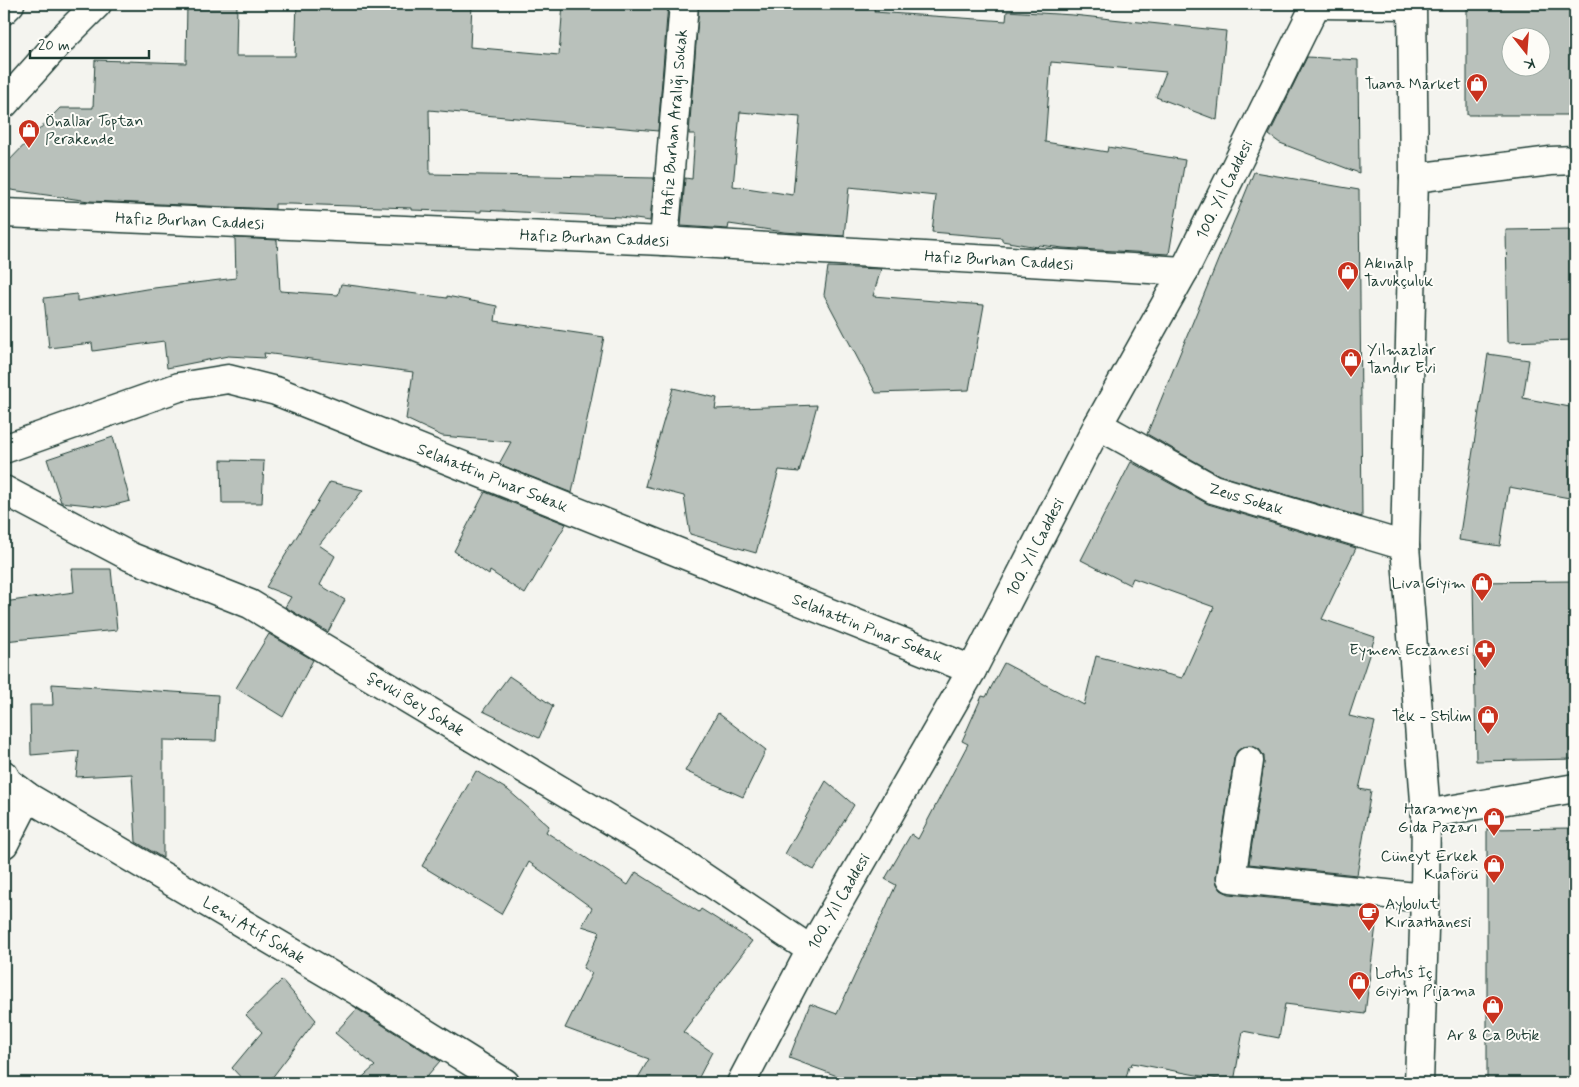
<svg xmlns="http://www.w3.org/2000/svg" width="1579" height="1087" viewBox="0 0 1579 1087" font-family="Mynerve,sans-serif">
	<rect width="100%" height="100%" fill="#f4f4ef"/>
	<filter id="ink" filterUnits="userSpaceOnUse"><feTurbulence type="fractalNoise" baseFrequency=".02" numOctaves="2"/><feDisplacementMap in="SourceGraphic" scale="10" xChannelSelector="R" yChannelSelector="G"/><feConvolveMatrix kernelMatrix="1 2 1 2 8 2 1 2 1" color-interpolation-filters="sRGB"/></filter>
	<g filter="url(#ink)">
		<g fill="#b9c1bb" stroke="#1f3d34" fill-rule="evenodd">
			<polygon points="187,4 237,4 236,56 295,56 297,4 472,4 470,47 559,55 563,4 668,4 658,131 429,110 430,174 654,178 650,221 620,217 481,210 481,212 411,210 411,208 291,204 275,204 275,209 89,201 4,189 4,166 60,108 93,108 95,60 186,63"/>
			<path d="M699,4h176l-1,8 132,9 1,-10 66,4 153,16 -9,89 -61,-23 10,-25 -115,-10 -6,80 62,10 1,-5 77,13 -16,94 -106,-6 -24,-3 -2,2 -35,-6v-3l-70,-6 4,-36 -87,-9 -5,49 -60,-4 -55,-8 -1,5 -47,-3 4,-48 7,1 3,-45h-6zM740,112l60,5 -7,78 -60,-9z"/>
			<path d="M1467,4h108v111h-108zM1512,38h30v30h-30z"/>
			<polygon points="1307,57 1358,60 1359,173 1280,143 1269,135"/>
			<polygon points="1254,172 1359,190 1362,517 1219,475 1147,434"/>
			<polygon points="1575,229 1575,340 1508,342 1506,230"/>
			<polygon points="235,238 277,240 280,291 338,295 341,284 447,298 447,296 497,306 495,321 604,337 572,493 499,464 511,442 442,436 406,419 413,372 264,353 265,358 228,356 167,368 164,341 93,351 92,343 49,348 44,298 77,294 77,301 146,289 236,278"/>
			<polygon points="828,267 881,269 873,296 984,305 969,390 876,393 824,295"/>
			<polygon points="1488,354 1529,360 1523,398 1575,408 1575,499 1509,487 1500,546 1459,540"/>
			<polygon points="673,388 717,398 715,409 817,405 799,472 779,470 756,553 690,534 684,496 645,486"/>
			<polygon points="113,437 130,501 107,507 61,502 47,459"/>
			<polygon points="221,460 264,461 262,503 222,503"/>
			<polygon points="1131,462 1208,504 1356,548 1322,619 1375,637 1349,716 1375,722 1359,789 1371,791 1357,875 1249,864 1264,763 1264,756 1259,749 1251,746 1243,747 1237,751 1234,758 1216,876 1217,884 1221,890 1229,894 1378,909 1365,1014 1285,1004 1279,1038 1243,1031 1234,1082 1132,1063 1131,1066 1129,1066 1125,1083 856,1083 789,1058 810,1004 837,1014 896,885 885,879 911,834 918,839 968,744 962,741 982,696 986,697 1004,663 1084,705 1096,656 1182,678 1214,607 1133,578 1130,585 1081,560"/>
			<polygon points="330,482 363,490 319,545 335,556 320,585 345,600 328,632 285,607 291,597 266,587"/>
			<polygon points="485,492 566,524 525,594 490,571 489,575 454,551"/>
			<polygon points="72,569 111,569 117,630 4,641 4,602 74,592"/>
			<polygon points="1575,581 1575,759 1476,761 1473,582"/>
			<polygon points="269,634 313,660 283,717 236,688"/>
			<polygon points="509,676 553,706 539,738 483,711"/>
			<polygon points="52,684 218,695 216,741 163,740 163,858 136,842 132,774 76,777 79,751 31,755 30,705 53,705"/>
			<polygon points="718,713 766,750 743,797 685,771"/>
			<polygon points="476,771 508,790 549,826 546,832 628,885 636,872 699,912 701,909 752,941 683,1032 712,1052 696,1083 635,1083 649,1059 565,1028 592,973 583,968 600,932 582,926 592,908 529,862 501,914 422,866"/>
			<polygon points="826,781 854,805 814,870 785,854"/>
			<polygon points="1575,828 1575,1083 1487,1083 1487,829"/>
			<polygon points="282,980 316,1020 268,1083 246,1083 232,1068 262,1032 246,1015"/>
			<polygon points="357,1009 440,1061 421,1083 356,1083 375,1066 335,1033"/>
		</g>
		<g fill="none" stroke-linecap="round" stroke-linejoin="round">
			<g stroke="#1f3d34" stroke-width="31">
				<g id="minor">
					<polyline points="1315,4 1412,5"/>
					<path id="s1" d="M4,213l660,28 520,30"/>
					<path id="s2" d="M664,241l20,-237"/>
					<path id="s3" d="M1098,425l115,64 192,57"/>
					<path id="s4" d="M4,449l175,-62 49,-8 48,12 696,279"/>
					<path id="s5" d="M4,490l127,67 119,47 435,261 126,85"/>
					<polyline points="1249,761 1231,878 1425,898"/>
					<path id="s6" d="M4,775l4,7 20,15 333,196 144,90"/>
					<polyline points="1426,814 1575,788"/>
					<polyline points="4,844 28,797"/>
					<path id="s7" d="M741,1083l70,-133 161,-280 126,-245 86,-154 132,-267"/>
				</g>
			</g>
			<g stroke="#1f3d34" stroke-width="31">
				<g id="major">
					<polyline points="1412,4 1414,178 1405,546 1426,814 1425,898 1419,1083"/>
					<polyline points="4,10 10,4"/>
					<polyline points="4,104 61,40 97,4"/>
					<polyline points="1414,178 1551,161 1575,160"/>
				</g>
			</g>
			<use href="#minor" stroke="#fdfcf7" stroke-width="28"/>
			<use href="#major" stroke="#fdfcf7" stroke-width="28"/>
		</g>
	</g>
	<defs>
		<g id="shop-pin" transform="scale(1.125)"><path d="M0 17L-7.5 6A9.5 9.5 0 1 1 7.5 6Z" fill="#c8321e" stroke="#fdfcf7"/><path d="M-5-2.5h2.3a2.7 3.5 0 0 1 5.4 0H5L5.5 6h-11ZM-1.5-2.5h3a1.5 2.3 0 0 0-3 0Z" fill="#fff"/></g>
		<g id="pharmacy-pin" transform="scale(1.125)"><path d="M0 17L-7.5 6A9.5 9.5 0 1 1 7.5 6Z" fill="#c8321e" stroke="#fdfcf7"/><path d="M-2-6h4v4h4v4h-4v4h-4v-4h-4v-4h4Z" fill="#fff"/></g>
		<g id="cafe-pin" transform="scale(1.125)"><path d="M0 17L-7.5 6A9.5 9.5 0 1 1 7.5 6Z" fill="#c8321e" stroke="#fdfcf7"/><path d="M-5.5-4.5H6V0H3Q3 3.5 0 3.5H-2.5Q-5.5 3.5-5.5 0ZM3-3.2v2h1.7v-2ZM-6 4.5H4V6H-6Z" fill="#fff"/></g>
	</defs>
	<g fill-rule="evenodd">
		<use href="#shop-pin" x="1477" y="84"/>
		<use href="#shop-pin" x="29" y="130"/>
		<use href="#shop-pin" x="1348" y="272"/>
		<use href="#shop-pin" x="1351" y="359"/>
		<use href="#shop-pin" x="1482" y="583"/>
		<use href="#pharmacy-pin" x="1485" y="650"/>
		<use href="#shop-pin" x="1488" y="716"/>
		<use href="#shop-pin" x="1494" y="818"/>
		<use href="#shop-pin" x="1494" y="865"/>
		<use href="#cafe-pin" x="1369" y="913"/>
		<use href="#shop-pin" x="1359" y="982"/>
		<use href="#shop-pin" x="1493" y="1006"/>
	</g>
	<g text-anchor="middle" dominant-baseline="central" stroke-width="4" stroke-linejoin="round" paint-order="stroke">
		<g font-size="16" fill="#1f3d34" stroke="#fdfcf7" text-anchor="end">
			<text x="1461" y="84">Tuana Market</text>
			<text x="45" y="121" text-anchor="start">Önallar Toptan<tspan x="45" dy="18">Perakende</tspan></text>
			<text x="1364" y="263" text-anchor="start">Akınalp<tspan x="1364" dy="18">Tavukçuluk</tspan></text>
			<text x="1367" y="350" text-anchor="start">Yılmazlar<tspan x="1367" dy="18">Tandır Evi</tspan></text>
			<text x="1466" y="583">Liva Giyim</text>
			<text x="1469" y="650">Eymen Eczanesi</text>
			<text x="1472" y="716">Tek - Stilim</text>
			<text x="1478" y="809">Harameyn<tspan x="1478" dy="18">Gıda Pazarı</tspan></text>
			<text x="1478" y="856">Cüneyt Erkek<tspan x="1478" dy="18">Kuaförü</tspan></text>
			<text x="1385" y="904" text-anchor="start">Aybulut<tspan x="1385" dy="18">Kıraathanesi</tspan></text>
			<text x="1375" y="973" text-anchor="start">Lotus İç<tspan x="1375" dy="18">Giyim Pijama</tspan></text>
			<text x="1493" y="1035" text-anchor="middle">Ar &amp; Ca Butik</text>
		</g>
		<g font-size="16" fill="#1f3d34" stroke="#fdfcf7">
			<text stroke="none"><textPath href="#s2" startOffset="119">Hafız Burhan Aralığı Sokak</textPath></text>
			<text stroke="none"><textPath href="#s7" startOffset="1016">100. Yıl Caddesi</textPath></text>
			<text stroke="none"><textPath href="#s1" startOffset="186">Hafız Burhan Caddesi</textPath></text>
			<text stroke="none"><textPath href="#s1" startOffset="591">Hafız Burhan Caddesi</textPath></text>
			<text stroke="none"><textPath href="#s1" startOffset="996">Hafız Burhan Caddesi</textPath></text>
			<text stroke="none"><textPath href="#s4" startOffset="518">Selahattin Pınar Sokak</textPath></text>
			<text stroke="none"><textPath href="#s3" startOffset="166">Zeus Sokak</textPath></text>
			<text stroke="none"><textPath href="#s7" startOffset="611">100. Yıl Caddesi</textPath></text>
			<text stroke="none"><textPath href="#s4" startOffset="922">Selahattin Pınar Sokak</textPath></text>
			<text stroke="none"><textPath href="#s5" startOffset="465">Şevki Bey Sokak</textPath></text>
			<text stroke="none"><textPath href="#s7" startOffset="206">100. Yıl Caddesi</textPath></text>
			<text stroke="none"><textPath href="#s6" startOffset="295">Lemi Atıf Sokak</textPath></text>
		</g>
	</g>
	<rect width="1579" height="1087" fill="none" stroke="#fdfcf7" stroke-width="20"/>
	<rect x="10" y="10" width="1559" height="1067" fill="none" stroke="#1f3d34" stroke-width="2" filter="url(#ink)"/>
	<g transform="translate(1526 52) rotate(163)"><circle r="24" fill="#fdfcf7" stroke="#a4b0a9"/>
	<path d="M0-4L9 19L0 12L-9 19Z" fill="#c8321e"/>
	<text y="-8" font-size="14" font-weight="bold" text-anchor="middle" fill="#1f3d34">K</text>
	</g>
	<path d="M30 50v8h119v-8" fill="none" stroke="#1f3d34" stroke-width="2.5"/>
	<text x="38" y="50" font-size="15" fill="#1f3d34" stroke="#fdfcf7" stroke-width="4" paint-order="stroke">20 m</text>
</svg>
